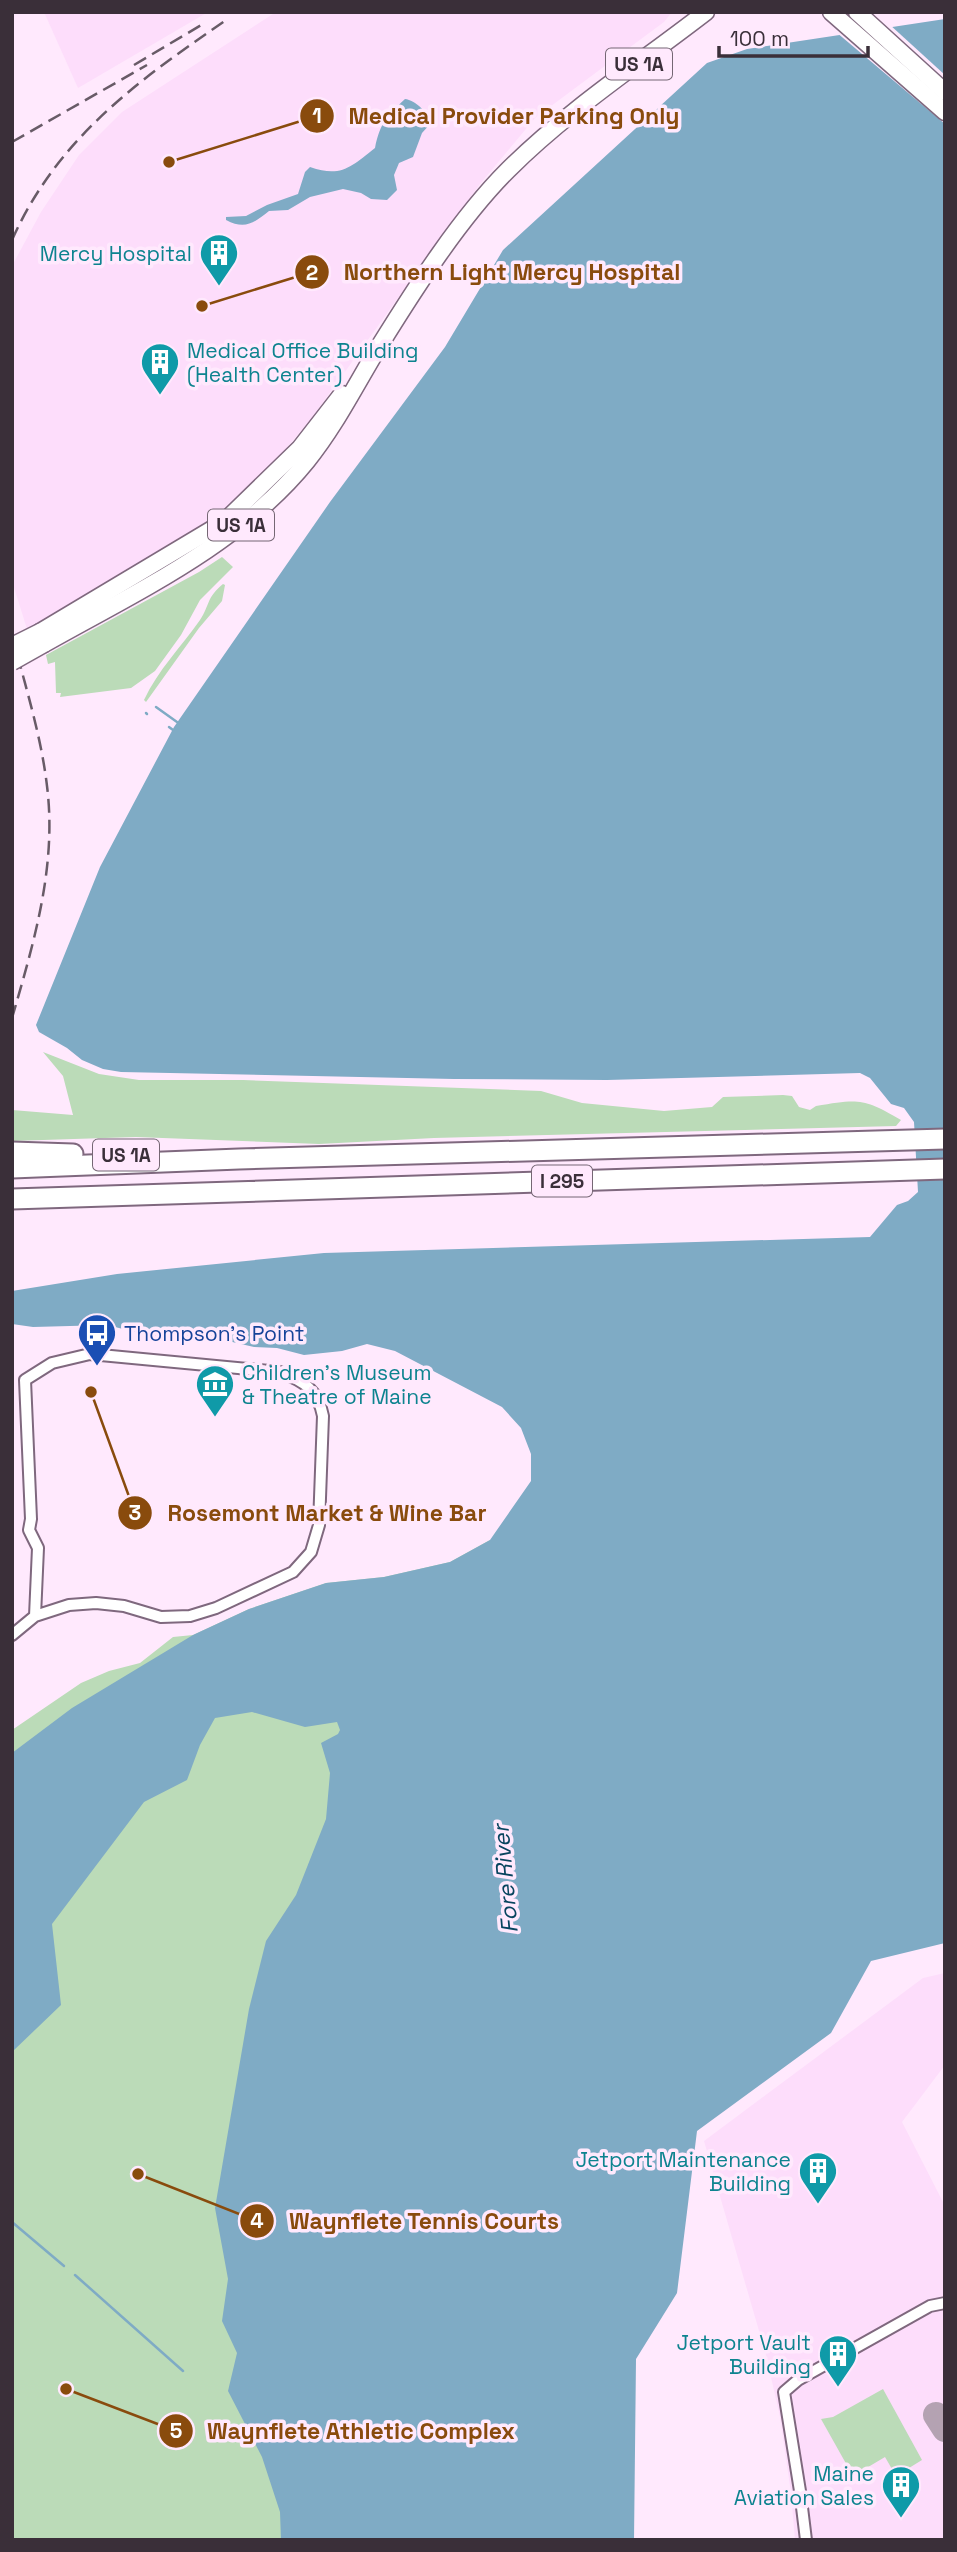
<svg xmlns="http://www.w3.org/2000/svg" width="957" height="2552" font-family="'Space Grotesk',sans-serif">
<rect width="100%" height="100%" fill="#ffe9fd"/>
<g fill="#fdddfb">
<path d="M44,12h164l-130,76z"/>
<path d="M276,12h396l-8,10 -27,20 -102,76 -55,66 -169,235 -39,46 -45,46 -129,79 -71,39 -15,-48v-315l29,-54 38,-57 43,-43z"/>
<path d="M945,1973v92l-43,57 43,84v334h-150l-4,-47 -11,-76 -14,-62 -62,-214 219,-163z"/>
</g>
<g fill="#bbdbb8">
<path d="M222,557l11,10 -33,33 -19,35 -26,36 -24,17 -71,9 1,-4h-5l-1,-31 -7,2 -2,-9 153,-83z"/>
<path d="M223,584l2,1 -3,16 -23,27 -53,74 -2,-2c14,-30 37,-53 56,-80 10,-15 6,-22 23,-36z"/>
<path d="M43,1052l56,22 40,6h104l298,11 41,12 82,8 48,-4 11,-10 60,-2 9,1 7,11 11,3 6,-4c43,-7 47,-8 85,14l-5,6 -462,12 -115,6 -183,-7 -124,4v-31l61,5 -10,-39z"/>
<path d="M490,1540l-124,1000h-354v-810l69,-47 28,-12 31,-8 33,-26 20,-2 56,-26 77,-26 58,-6 66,-15z"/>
<path d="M883,2389l39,71 -26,16 -11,-19 -32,19 -32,-57 12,-2z"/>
</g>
<g fill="#7fabc5">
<path d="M945,19v1924l-74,18 -40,72 -134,98 -20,162 -41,66 -2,181h-353l-1,-28 -18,-55 -34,-66 9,-38 -15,-32 6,-42 -13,-71 34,-199 17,-68 30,-46 30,-76 4,-46 -9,-30 17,-9 2,-4 -3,-8 -32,5 -53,-15 -37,6 -15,27 -13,35 -43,22 -92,122 9,81 -49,47v-299l60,-45 121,-73 56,-26 77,-26 58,-6 66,-15 40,-22 41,-59v-27l-10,-26 -19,-21 -107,-56 -28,-7 -25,7 -38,4 -27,-7 -23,-1 -26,-6 -20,1 -53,-5 -48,-12 -74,2 -21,-3v-33l105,-17 207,-21 546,-16 27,-32 11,-4 10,-9 -4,-70 -10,-14 -13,-4 -21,-26 -10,-5 -253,7 -153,-1 -333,-7 -18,-3 -21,-9 -15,-12 -28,-16 -3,-7 64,-158 74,-140 156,-225 115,-155 58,-97 204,-187 40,-14z"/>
<path d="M405,99c10,1 24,14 26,24l-9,10 -9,24 -14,6 -5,12 3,15 -10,10 -16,-1 -10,-6 -18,-4 -33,8 -22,13 -19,1c-15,12 -24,19 -43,9v-3l20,-1 21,-11 31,-11 7,-22 5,-5c31,11 41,0 65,-19 5,-25 12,-32 30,-49z"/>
</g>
<path fill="#ffe9fd" d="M889,24l56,51v49l-109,-92z"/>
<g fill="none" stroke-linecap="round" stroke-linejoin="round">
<g stroke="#7fabc5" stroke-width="2.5">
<path d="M156,707l21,15"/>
<path d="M146,713l1,1"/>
<path d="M169,727l4,3"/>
<path d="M12,2222l52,44"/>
<path d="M75,2275l108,96"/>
</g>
<path stroke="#b4a2b2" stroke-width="26" d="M936,2415l9,14"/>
<g stroke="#7f687e" stroke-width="14">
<g id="minor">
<path d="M12,1635l23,-19 34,-11 27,-2 28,3 37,11 29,-1 26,-8 77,-36 18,-20 8,-27 4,-109c-5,-26 -19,-35 -43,-44l-190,-18 -38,9 -27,17 6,139 -2,11 9,18 -3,68"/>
<path d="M806,2540l-6,-49 -16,-99 14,-12 132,-74 15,-3"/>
</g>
</g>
<g stroke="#7f687e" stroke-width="19">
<g id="primary">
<path d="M831,12l114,100"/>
<path d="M857,12l88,80"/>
<path d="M40,632l184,-110 76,-74 42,-54"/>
<path d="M44,644c92,-52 195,-99 263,-183 29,-36 49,-77 73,-116 36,-58 80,-127 128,-175 59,-59 132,-107 198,-158"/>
</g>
</g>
<g stroke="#7f687e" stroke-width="23">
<g id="motorway">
<path d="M12,1152l61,2"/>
<path d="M12,1168l227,-9 706,-20"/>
<path d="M12,1199l933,-30"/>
</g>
</g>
<use href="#minor" stroke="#fff" stroke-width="10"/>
<use href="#primary" stroke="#fff" stroke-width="16"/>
<use href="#motorway" stroke="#fff" stroke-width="19"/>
<g stroke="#685b67" stroke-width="2.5" stroke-dasharray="14 7" stroke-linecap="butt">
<path d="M134,65l69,-41"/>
<path d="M12,142l135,-77"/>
<path d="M12,240c46,-103 127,-160 217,-222"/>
<path d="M12,635c13,50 29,100 35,151 10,80 -13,156 -35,232"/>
</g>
<g stroke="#7f687e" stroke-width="19" stroke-linecap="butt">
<g id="primary-bridge">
<path d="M12,646l28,-14"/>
<path d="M12,662l32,-18"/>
</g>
</g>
<use href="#primary-bridge" stroke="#fff" stroke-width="16"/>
</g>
<defs>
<g id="building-pin" transform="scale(2.0125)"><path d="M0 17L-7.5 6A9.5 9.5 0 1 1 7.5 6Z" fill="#0f9aa8" stroke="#ffe9fd"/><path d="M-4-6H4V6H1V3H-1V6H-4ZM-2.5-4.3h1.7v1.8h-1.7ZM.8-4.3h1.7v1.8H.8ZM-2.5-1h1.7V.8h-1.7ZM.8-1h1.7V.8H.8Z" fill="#fff"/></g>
<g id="bus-pin" transform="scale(2.0125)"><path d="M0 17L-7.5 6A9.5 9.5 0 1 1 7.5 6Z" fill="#1a4fb4" stroke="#ffe9fd"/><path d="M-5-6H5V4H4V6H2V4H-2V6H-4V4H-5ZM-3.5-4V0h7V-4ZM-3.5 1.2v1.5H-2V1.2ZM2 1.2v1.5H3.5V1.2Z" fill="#fff"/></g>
<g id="museum-pin" transform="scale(2.0125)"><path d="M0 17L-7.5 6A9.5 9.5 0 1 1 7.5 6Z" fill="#0f9aa8" stroke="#ffe9fd"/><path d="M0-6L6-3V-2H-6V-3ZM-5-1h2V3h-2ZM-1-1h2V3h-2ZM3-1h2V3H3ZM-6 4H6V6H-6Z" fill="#fff"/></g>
</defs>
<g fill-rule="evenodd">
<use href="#building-pin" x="219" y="253"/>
<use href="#building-pin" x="160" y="362"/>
<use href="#bus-pin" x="97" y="1333"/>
<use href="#museum-pin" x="215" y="1384"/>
<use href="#building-pin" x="818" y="2171"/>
<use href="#building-pin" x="838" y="2354"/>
<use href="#building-pin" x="901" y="2485"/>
</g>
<g text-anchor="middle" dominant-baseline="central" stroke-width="7" stroke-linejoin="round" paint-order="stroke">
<g fill="#ffe9fd" stroke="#756774" stroke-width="2">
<rect x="606" y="48.5" width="66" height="31" rx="5"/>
<rect x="208" y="509.5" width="66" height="31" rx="5"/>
<rect x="93" y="1139.5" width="66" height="31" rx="5"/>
<rect x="532" y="1165.5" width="60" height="31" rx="5"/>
</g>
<g font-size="19" font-weight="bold" fill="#3a2f39">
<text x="639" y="64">US 1A</text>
<text x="241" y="525">US 1A</text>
<text x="126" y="1155">US 1A</text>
<text x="562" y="1181">I 295</text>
</g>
<g font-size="21" fill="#0d838f" stroke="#ffe9fd" text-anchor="end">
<text x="192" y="253">Mercy Hospital</text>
<text x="187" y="350" text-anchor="start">Medical Office Building<tspan x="187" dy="24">(Health Center)</tspan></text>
<text x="242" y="1372" text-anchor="start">Children's Museum<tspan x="242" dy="24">&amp; Theatre of Maine</tspan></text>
<text x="791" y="2159">Jetport Maintenance<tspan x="791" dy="24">Building</tspan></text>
<text x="811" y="2342">Jetport Vault<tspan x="811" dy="24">Building</tspan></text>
<text x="874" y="2473">Maine<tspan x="874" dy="24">Aviation Sales</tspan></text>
</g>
<g font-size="21" fill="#164399" stroke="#ffe9fd" text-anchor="start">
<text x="124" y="1333">Thompson's Point</text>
</g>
<g font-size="23" font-style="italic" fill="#08445f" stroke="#ffe9fd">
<text transform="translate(505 1879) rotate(-95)">Fore River</text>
</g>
</g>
<path fill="none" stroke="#894b0d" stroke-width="2.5" d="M169 162L317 116M202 306L312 272M91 1392L135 1513M138 2174L257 2221M66 2389L176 2431"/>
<g fill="#894b0d" stroke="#ffe9fd" stroke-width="2.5">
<circle cx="169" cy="162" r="7"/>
<circle cx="202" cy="306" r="7"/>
<circle cx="91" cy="1392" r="7"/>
<circle cx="138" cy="2174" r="7"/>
<circle cx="66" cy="2389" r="7"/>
<circle cx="317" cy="116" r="18"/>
<circle cx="312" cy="272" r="18"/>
<circle cx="135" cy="1513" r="18"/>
<circle cx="257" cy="2221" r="18"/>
<circle cx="176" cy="2431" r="18"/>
</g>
<g font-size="21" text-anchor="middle" font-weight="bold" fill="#fff">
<text x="317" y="123">1</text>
<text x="312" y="280">2</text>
<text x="135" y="1520">3</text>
<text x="257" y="2228">4</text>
<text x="176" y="2438">5</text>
</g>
<g font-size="23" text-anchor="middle" font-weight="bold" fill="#894b0d" stroke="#ffe9fd" stroke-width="7" stroke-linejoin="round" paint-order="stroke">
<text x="514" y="124">Medical Provider Parking Only</text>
<text x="512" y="280">Northern Light Mercy Hospital</text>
<text x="327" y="1521">Rosemont Market &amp; Wine Bar</text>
<text x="424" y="2229">Waynflete Tennis Courts</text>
<text x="361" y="2439">Waynflete Athletic Complex</text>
</g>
<rect width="957" height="2552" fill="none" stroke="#3a2f39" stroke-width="28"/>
<path d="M719 46v10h149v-10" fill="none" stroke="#3a2f39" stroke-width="3.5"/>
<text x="730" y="46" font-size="21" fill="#3a2f39" stroke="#ffe9fd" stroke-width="5" paint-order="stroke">100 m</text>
</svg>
